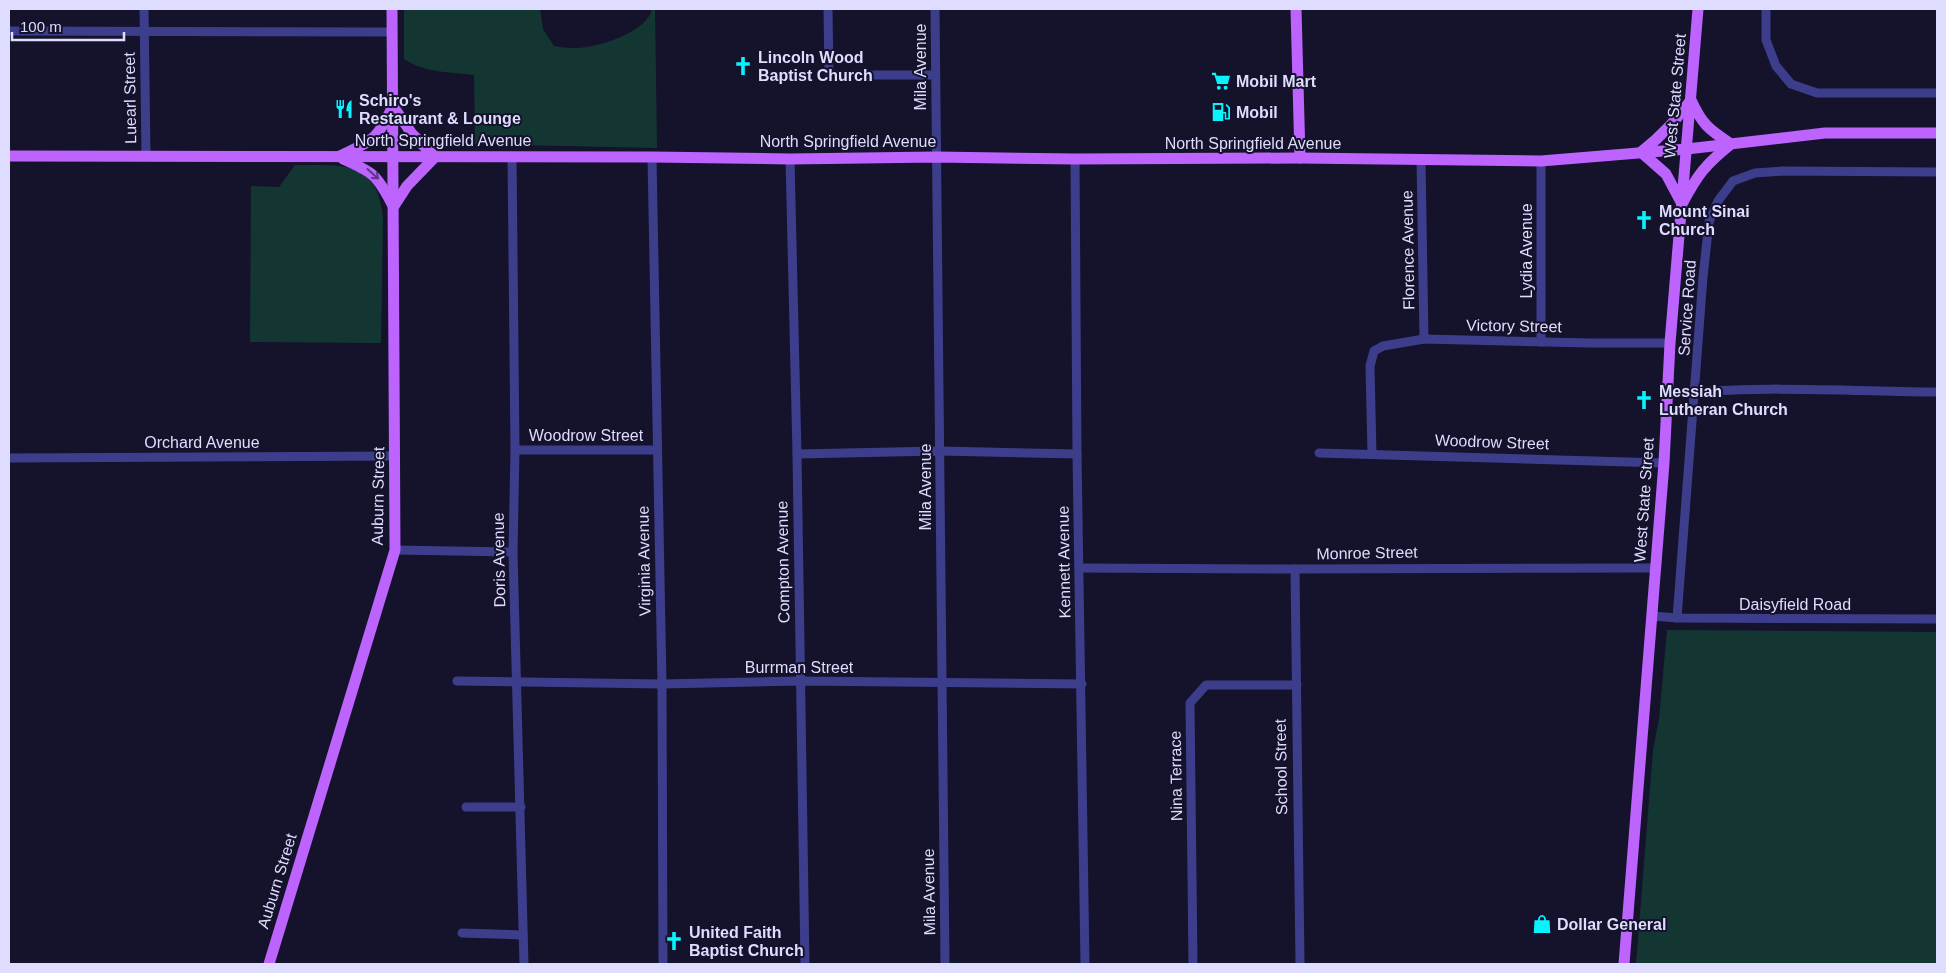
<svg xmlns="http://www.w3.org/2000/svg" width="1946" height="973" font-family="Arial,sans-serif">
<rect width="100%" height="100%" fill="#15122c"/>
<g fill="#143633">
<path d="M404,9h136l3,20 11,17c6,1 13,2 20,2 21,1 74,-16 78,-39h3l2,139 -182,-4 -1,-69c-24,-3 -49,-2 -70,-16z"/>
<path d="M295,165c47,1 83,-7 88,54l-2,124 -131,-1 1,-156 28,1z"/>
<path d="M1667,630l270,2v332h-301l17,-214 6,-31z"/>
</g>
<g fill="none" stroke-linecap="round" stroke-linejoin="round">
<g stroke="#3d3e8b" stroke-width="9">
<path d="M144,9l2,147"/>
<path d="M828,9l1,66h106"/>
<path d="M935,9l10,955"/>
<path d="M1766,9v31l10,26 15,18 26,9h120"/>
<path d="M9,31l383,1"/>
<path d="M512,156l3,294 -2,102 11,412"/>
<path d="M652,157l10,527 1,280"/>
<path d="M790,159l7,295 8,510"/>
<path d="M1075,159l2,295 8,510"/>
<path d="M1421,159l3,180"/>
<path d="M1541,342v-181"/>
<path d="M1668,394c89,-9 180,-3 269,-2"/>
<path d="M515,450h142"/>
<path d="M1319,453l345,10"/>
<path d="M797,454l143,-3 137,3"/>
<path d="M1372,454l-2,-88 4,-15 9,-5 41,-7 166,4h80"/>
<path d="M9,458l386,-2"/>
<path d="M395,550l118,2"/>
<path d="M1079,568l216,1 361,-1"/>
<path d="M1295,569l5,395"/>
<path d="M1652,616l25,2 260,1"/>
<path d="M1677,618l26,-341 6,-55 9,-21 15,-20 22,-8 27,-2 155,1"/>
<path d="M457,681l205,3 138,-3 282,3"/>
<path d="M466,807h55"/>
<path d="M462,933l61,2"/>
<path d="M1193,964l-3,-261 16,-18h91"/>
</g>
<g stroke="#bd64ff" stroke-width="11">
<path d="M1296,9l4,149"/>
<path d="M1691,100c11,24 17,29 40,44 -26,21 -33,30 -49,60l-16,-30 -25,-22c21,-16 34,-31 50,-52z"/>
<path d="M393,106l19,28 23,23 -28,29 -13,20"/>
<path d="M9,156l643,1 138,2 146,-2 139,2 225,-1 241,3 146,-12 138,-16h112"/>
<path d="M340,156c30,-15 36,-14 51,-46"/>
<path d="M343,159c30,13 34,16 49,45"/>
<path d="M269,964l126,-414 -3,-541"/>
<path d="M1624,964l40,-501 6,-120 28,-334"/>
</g>
</g>
<defs><path id="oneway-shaft" d="M-6 0H5M1.5-3L5.5 0L1.5 3" fill="none" stroke-width="1.6" stroke-linecap="round" stroke-linejoin="round" transform="scale(1.25)"/></defs>
<use stroke="#61378b" href="#oneway-shaft" transform="translate(373 174) rotate(42)"/>
<defs>
<g id="church-bare" transform="scale(1.5)"><path d="M-1.2-6h2.4v3.5h3.3v2.4h-3.3V6h-2.4V-.1h-3.3v-2.4h3.3Z" fill="#09f3ff" stroke="#15122c" stroke-width="2.5" paint-order="stroke"/></g>
<g id="supermarket-bare" transform="scale(1.5)"><path d="M-6-5.5h2.5l.6 2H6L4.5 2H-2.5L-4.4-4H-6ZM-1.5 3.2a1.3 1.3 0 1 0 .1 0ZM3 3.2a1.3 1.3 0 1 0 .1 0Z" fill="#09f3ff" stroke="#15122c" stroke-width="2.5" paint-order="stroke"/></g>
<g id="restaurant-bare" transform="scale(1.5)"><path d="M-5-6h1v4h1v-4h1v4h1v-4h1v5L-1.5 .5V6h-2V.5L-5-1ZM5-6V6H3V1.5H1.5Q1.5-4 5-6Z" fill="#09f3ff" stroke="#15122c" stroke-width="2.5" paint-order="stroke"/></g>
<g id="fuel-bare" transform="scale(1.5)"><path d="M-5.5-6h7V0h2V4h1.3V-2.5L3-4.5l.8-.8L6-3V5H2.5V1h-1V6h-7ZM-4.2-4.7v3.2H.2V-4.7Z" fill="#09f3ff" stroke="#15122c" stroke-width="2.5" paint-order="stroke"/></g>
<g id="shop-bare" transform="scale(1.5)"><path d="M-5-2.5h2.3a2.7 3.5 0 0 1 5.4 0H5L5.5 6h-11ZM-1.5-2.5h3a1.5 2.3 0 0 0-3 0Z" fill="#09f3ff" stroke="#15122c" stroke-width="2.5" paint-order="stroke"/></g>
</defs>
<g fill-rule="evenodd">
<use href="#church-bare" x="743" y="66"/>
<use href="#supermarket-bare" x="1221" y="81"/>
<use href="#restaurant-bare" x="344" y="109"/>
<use href="#fuel-bare" x="1221" y="112"/>
<use href="#church-bare" x="1644" y="220"/>
<use href="#church-bare" x="1644" y="400"/>
<use href="#shop-bare" x="1542" y="924"/>
<use href="#church-bare" x="674" y="941"/>
</g>
<g text-anchor="middle" dominant-baseline="central" stroke-width="4" stroke-linejoin="round" paint-order="stroke">
<g font-size="16" font-weight="bold" fill="#dfddff" stroke="#15122c" text-anchor="start">
<text x="758" y="57">Lincoln Wood<tspan x="758" dy="18">Baptist Church</tspan></text>
<text x="1236" y="81">Mobil Mart</text>
<text x="359" y="100">Schiro's<tspan x="359" dy="18">Restaurant &amp; Lounge</tspan></text>
<text x="1236" y="112">Mobil</text>
<text x="1659" y="211">Mount Sinai<tspan x="1659" dy="18">Church</tspan></text>
<text x="1659" y="391">Messiah<tspan x="1659" dy="18">Lutheran Church</tspan></text>
<text x="1557" y="924">Dollar General</text>
<text x="689" y="932">United Faith<tspan x="689" dy="18">Baptist Church</tspan></text>
</g>
<g font-size="16" fill="#dfddff" stroke="#15122c">
<text transform="translate(920 67) rotate(-90)">Mila Avenue</text>
<text transform="translate(1675 96) rotate(-85)">West State Street</text>
<text transform="translate(130 98) rotate(-91)">Luearl Street</text>
<text x="443" y="140">North Springfield Avenue</text>
<text x="848" y="141">North Springfield Avenue</text>
<text x="1253" y="143">North Springfield Avenue</text>
<text transform="translate(1408 250) rotate(-91)">Florence Avenue</text>
<text transform="translate(1526 251) rotate(-90)">Lydia Avenue</text>
<text transform="translate(1687 308) rotate(-86)">Service Road</text>
<text transform="translate(1514 326) rotate(1)">Victory Street</text>
<text x="586" y="435">Woodrow Street</text>
<text x="202" y="442">Orchard Avenue</text>
<text transform="translate(1492 442) rotate(2)">Woodrow Street</text>
<text transform="translate(925 487) rotate(-90)">Mila Avenue</text>
<text transform="translate(378 496) rotate(-89)">Auburn Street</text>
<text transform="translate(1644 500) rotate(-86)">West State Street</text>
<text transform="translate(1367 553) rotate(-1)">Monroe Street</text>
<text transform="translate(499 560) rotate(-91)">Doris Avenue</text>
<text transform="translate(644 561) rotate(-91)">Virginia Avenue</text>
<text transform="translate(783 562) rotate(-91)">Compton Avenue</text>
<text transform="translate(1064 562) rotate(-91)">Kennett Avenue</text>
<text x="1795" y="604">Daisyfield Road</text>
<text x="799" y="667">Burrman Street</text>
<text transform="translate(1281 767) rotate(-91)">School Street</text>
<text transform="translate(1176 776) rotate(-91)">Nina Terrace</text>
<text transform="translate(277 881) rotate(-73)">Auburn Street</text>
<text transform="translate(929 892) rotate(-91)">Mila Avenue</text>
</g>
</g>
<rect width="1946" height="973" fill="none" stroke="#dfddff" stroke-width="20"/>
<path d="M12 32v8h112v-8" fill="none" stroke="#dfddff" stroke-width="2.5"/>
<text x="20" y="32" font-size="15" fill="#dfddff" stroke="#15122c" stroke-width="4" paint-order="stroke">100 m</text>
</svg>
